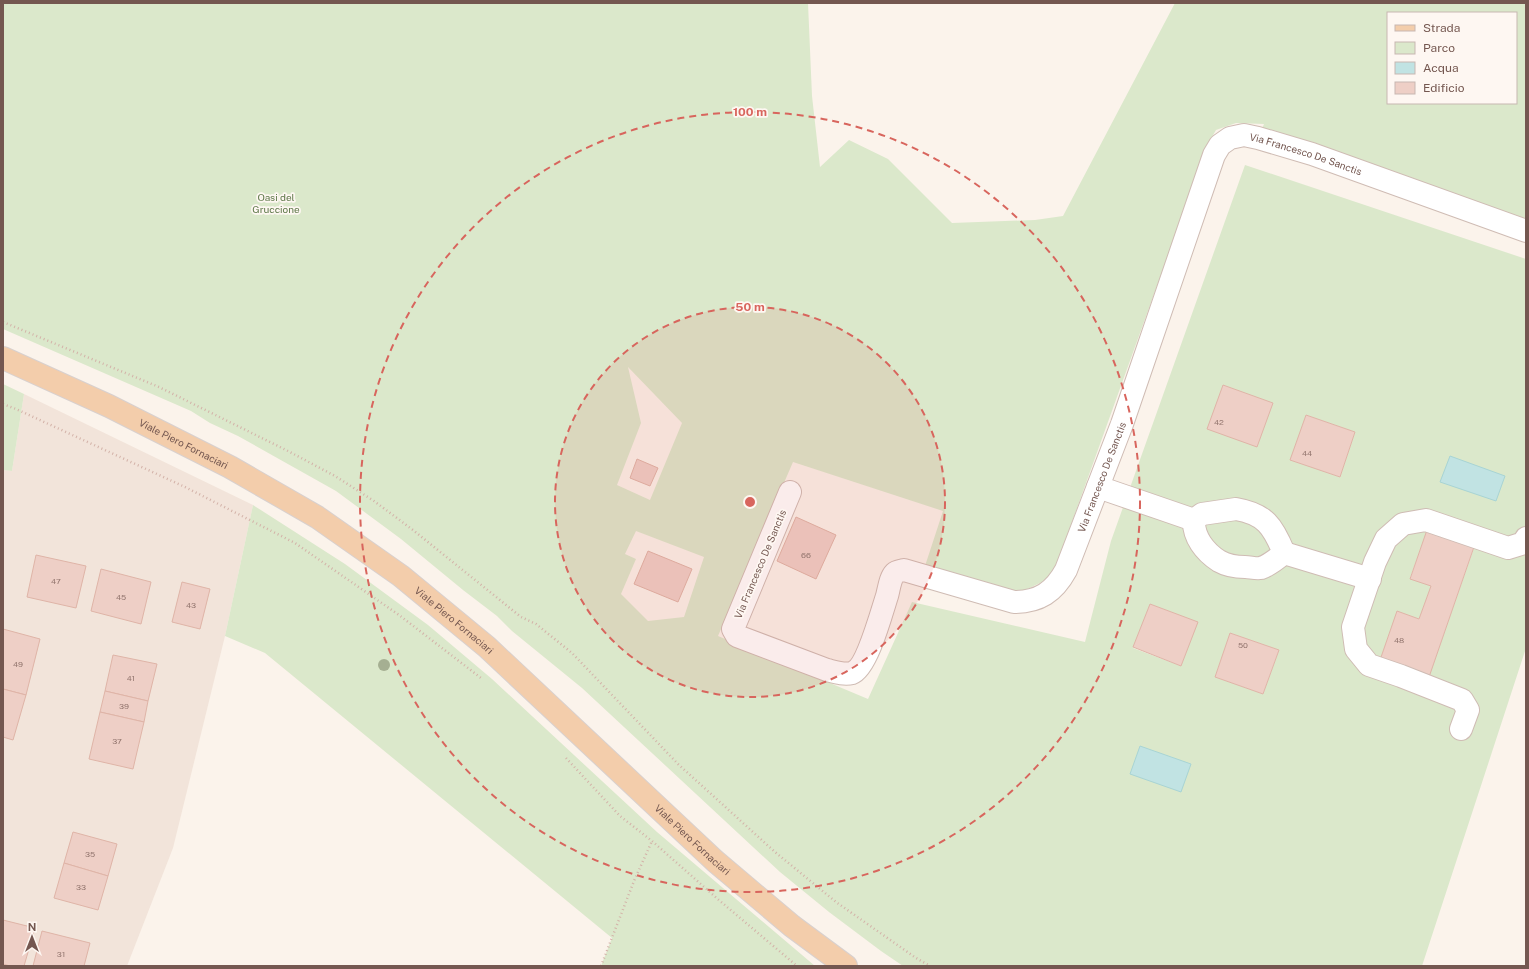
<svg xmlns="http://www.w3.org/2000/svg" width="1529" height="969" font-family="'Public Sans',sans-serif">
<rect width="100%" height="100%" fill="#fbf3eb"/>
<path fill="#f2e4da" d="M24,394l229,111 -28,131 -52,212 -46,118h-124v-496l9,1z"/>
<g fill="#dbe8cb" fill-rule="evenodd">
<path d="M3,3h805l4,93 8,71 29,-27 39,19 64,64 83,-3 28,-4 112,-213h351v236l-268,-101 6,-14 -28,-1 -20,7 -8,14 -154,428 -12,10 -21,10 -96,-26 18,-55 -150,-49 -75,174 150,63 44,-97 173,40 26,-101 134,-376 281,94v389l-104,318h-519l-22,-15 -52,-39 -49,-40 -198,-184 -70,-57 -15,-15 -34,-26 -62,-51 -65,-48 -98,-55 -28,-13 -19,-12 -188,-82zM1388,13h128v90h-128zM628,367l54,56 -32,77 -33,-15 24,-62zM1306,415l49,17 -15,45 -49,-17zM1428,528l47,17 -47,134 -49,-16 18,-51 22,7 12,-33 -21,-8zM636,531l68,26 -20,60 -36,4 -27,-27 15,-35 -11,-5zM1150,604l47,18 -16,44 -48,-18zM1230,633l49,17 -16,44 -48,-17z"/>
<path d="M3,384l21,10 -12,77 -9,-1z"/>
<path d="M253,505l92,59 83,61 64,54 165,153 158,134h-214l11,-28 -347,-285 -40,-17z"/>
</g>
<g fill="#c1e3e3" stroke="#a8d4d4">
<path d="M1450,456l55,20 -9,25 -56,-19z"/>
<path d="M1140,746l51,18 -10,28 -51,-18z"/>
</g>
<g fill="#eecfc6" stroke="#dfb4a7">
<path d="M1223,385l50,18 -16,44 -50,-18z"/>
<path d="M1306,415l49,17 -15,45 -50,-17z"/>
<path d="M637,459l21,9 -8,18 -20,-8z"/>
<path d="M796,517l40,18 -20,44 -39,-18z"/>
<path d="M1428,527l47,17 -47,136 -49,-17 18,-52 22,8 12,-33 -21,-7z"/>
<path d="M648,551l44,18 -14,33 -44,-18z"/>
<path d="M36,555l50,11 -10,42 -49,-11z"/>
<path d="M101,569l50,13 -10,42 -50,-13z"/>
<path d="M182,582l28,7 -10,40 -28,-7z"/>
<path d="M1150,604l48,18 -17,44 -48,-19z"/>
<path d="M3,629l37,10 -14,56 -23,-6z"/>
<path d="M1230,633l49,17 -16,44 -48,-17z"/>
<path d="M113,655l44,9 -9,37 -43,-10z"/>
<path d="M3,689l23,6 -13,45 -10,-3z"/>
<path d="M105,691l43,10 -4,21 -44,-10z"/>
<path d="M100,712l44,10 -11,47 -44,-10z"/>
<path d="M73,832l44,12 -9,32 -44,-13z"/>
<path d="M64,863l44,13 -10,34 -44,-12z"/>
<path d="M3,920l32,8 -11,38h-14l-7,-2z"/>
<path d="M42,931l48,12 -6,23h-51z"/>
</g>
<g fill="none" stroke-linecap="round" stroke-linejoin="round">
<g stroke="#cfbcb4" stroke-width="24">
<g id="minor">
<path d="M1098,487l96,33"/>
<path id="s1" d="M790,492l-57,137 4,7 90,34c8,2 17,5 25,3 15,-5 30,-62 35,-77 2,-7 3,-18 8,-23 2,-2 6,-2 9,-3l110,32c25,0 40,-10 52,-32l56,-146 92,-269 6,-10 10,-7 14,-3 14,3 54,16 214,77"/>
<path d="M1236,509c29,5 37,17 48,44 -7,6 -14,12 -23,15 -5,1 -11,-1 -16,-1 -8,0 -19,-2 -26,-6 -14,-9 -26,-24 -25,-41l8,-6z"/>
<path d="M1284,553l86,26"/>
<path d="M1461,729l7,-19 -6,-10 -61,-24 -32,-11 -13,-16 -3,-22 22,-65 11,-23 17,-15 23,-4 82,28 16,-5 2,-5"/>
</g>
</g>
<g stroke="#d8d0ce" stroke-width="24">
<g id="major">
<path id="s2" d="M3,358l106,48 121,61 87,50 84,59 86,71 228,214 77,65 54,40"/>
</g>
</g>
<g stroke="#d3b2a8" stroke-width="2.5" stroke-dasharray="1 3" stroke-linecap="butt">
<path d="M3,322l156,65 129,64 47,25 39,25 39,29 108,87 15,7 36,29 106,111 97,88 61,50 80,56 14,8"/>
<path d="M3,404l13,5 169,78 110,56 104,72 82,63"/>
<path d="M566,758l54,58 32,25 68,60 77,65"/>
<path d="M601,966l33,-85 18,-40"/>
</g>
<use href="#minor" stroke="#fff" stroke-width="22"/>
<use href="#major" stroke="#f3cdab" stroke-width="22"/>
</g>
<circle fill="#a5af92" cx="384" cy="665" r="6"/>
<circle cx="750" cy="502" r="195" fill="#d8655d" fill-opacity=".12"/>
<g fill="none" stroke="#d8655d" stroke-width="2" stroke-dasharray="7 5">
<circle cx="750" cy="502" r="195"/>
<circle cx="750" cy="502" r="390"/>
</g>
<g text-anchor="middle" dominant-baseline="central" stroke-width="3.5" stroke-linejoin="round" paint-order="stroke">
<g font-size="8" fill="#92756e">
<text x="1219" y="422">42</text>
<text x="1307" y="453">44</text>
<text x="806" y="555">66</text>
<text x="56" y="581">47</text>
<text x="121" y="597">45</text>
<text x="191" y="605">43</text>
<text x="1399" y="640">48</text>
<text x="1243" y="645">50</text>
<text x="18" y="664">49</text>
<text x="131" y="678">41</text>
<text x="124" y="706">39</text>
<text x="117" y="741">37</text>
<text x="90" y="854">35</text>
<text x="81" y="887">33</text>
<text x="61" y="954">31</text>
</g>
<g font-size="10" fill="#745750" stroke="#fef7f2">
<text stroke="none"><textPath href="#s1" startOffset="1121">Via Francesco De Sanctis</textPath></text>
<text stroke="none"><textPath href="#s2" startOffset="200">Viale Piero Fornaciari</textPath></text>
<text stroke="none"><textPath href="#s1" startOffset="677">Via Francesco De Sanctis</textPath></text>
<text transform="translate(760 564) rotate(-67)">Via Francesco De Sanctis</text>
<text stroke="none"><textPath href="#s2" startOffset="524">Viale Piero Fornaciari</textPath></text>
<text stroke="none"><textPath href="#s2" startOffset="848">Viale Piero Fornaciari</textPath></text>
</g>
<g font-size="10" fill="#5e7849" stroke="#fef7f2">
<text x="276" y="197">Oasi del<tspan x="276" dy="12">Gruccione</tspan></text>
</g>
</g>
<circle cx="750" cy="502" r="6" fill="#d8655d" stroke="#fef7f2" stroke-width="2"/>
<g font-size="12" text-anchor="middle" font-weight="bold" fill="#d8655d" stroke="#fef7f2" stroke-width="3.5" stroke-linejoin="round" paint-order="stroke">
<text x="750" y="116">100 m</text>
<text x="750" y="311">50 m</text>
</g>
<rect width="1529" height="969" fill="none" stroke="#745750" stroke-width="8"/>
<rect x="1387" y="12" width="130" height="92" fill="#fef7f2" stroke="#c7b7b1"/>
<rect x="1395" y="25" width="20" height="6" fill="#f3cdab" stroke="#c7b7b1"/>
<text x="1423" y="32" font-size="12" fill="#745750">Strada</text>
<rect x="1395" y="42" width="20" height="12" fill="#dbe8cb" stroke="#c7b7b1"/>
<text x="1423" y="52" font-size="12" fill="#745750">Parco</text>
<rect x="1395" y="62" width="20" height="12" fill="#c1e3e3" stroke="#c7b7b1"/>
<text x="1423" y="72" font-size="12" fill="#745750">Acqua</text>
<rect x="1395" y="82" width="20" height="12" fill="#eecfc6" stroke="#c7b7b1"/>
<text x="1423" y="92" font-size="12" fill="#745750">Edificio</text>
<g transform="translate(32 937)" stroke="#fef7f2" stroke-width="3" paint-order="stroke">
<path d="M0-3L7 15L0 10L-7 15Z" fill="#745750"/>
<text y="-6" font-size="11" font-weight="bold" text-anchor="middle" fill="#745750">N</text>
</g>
</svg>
